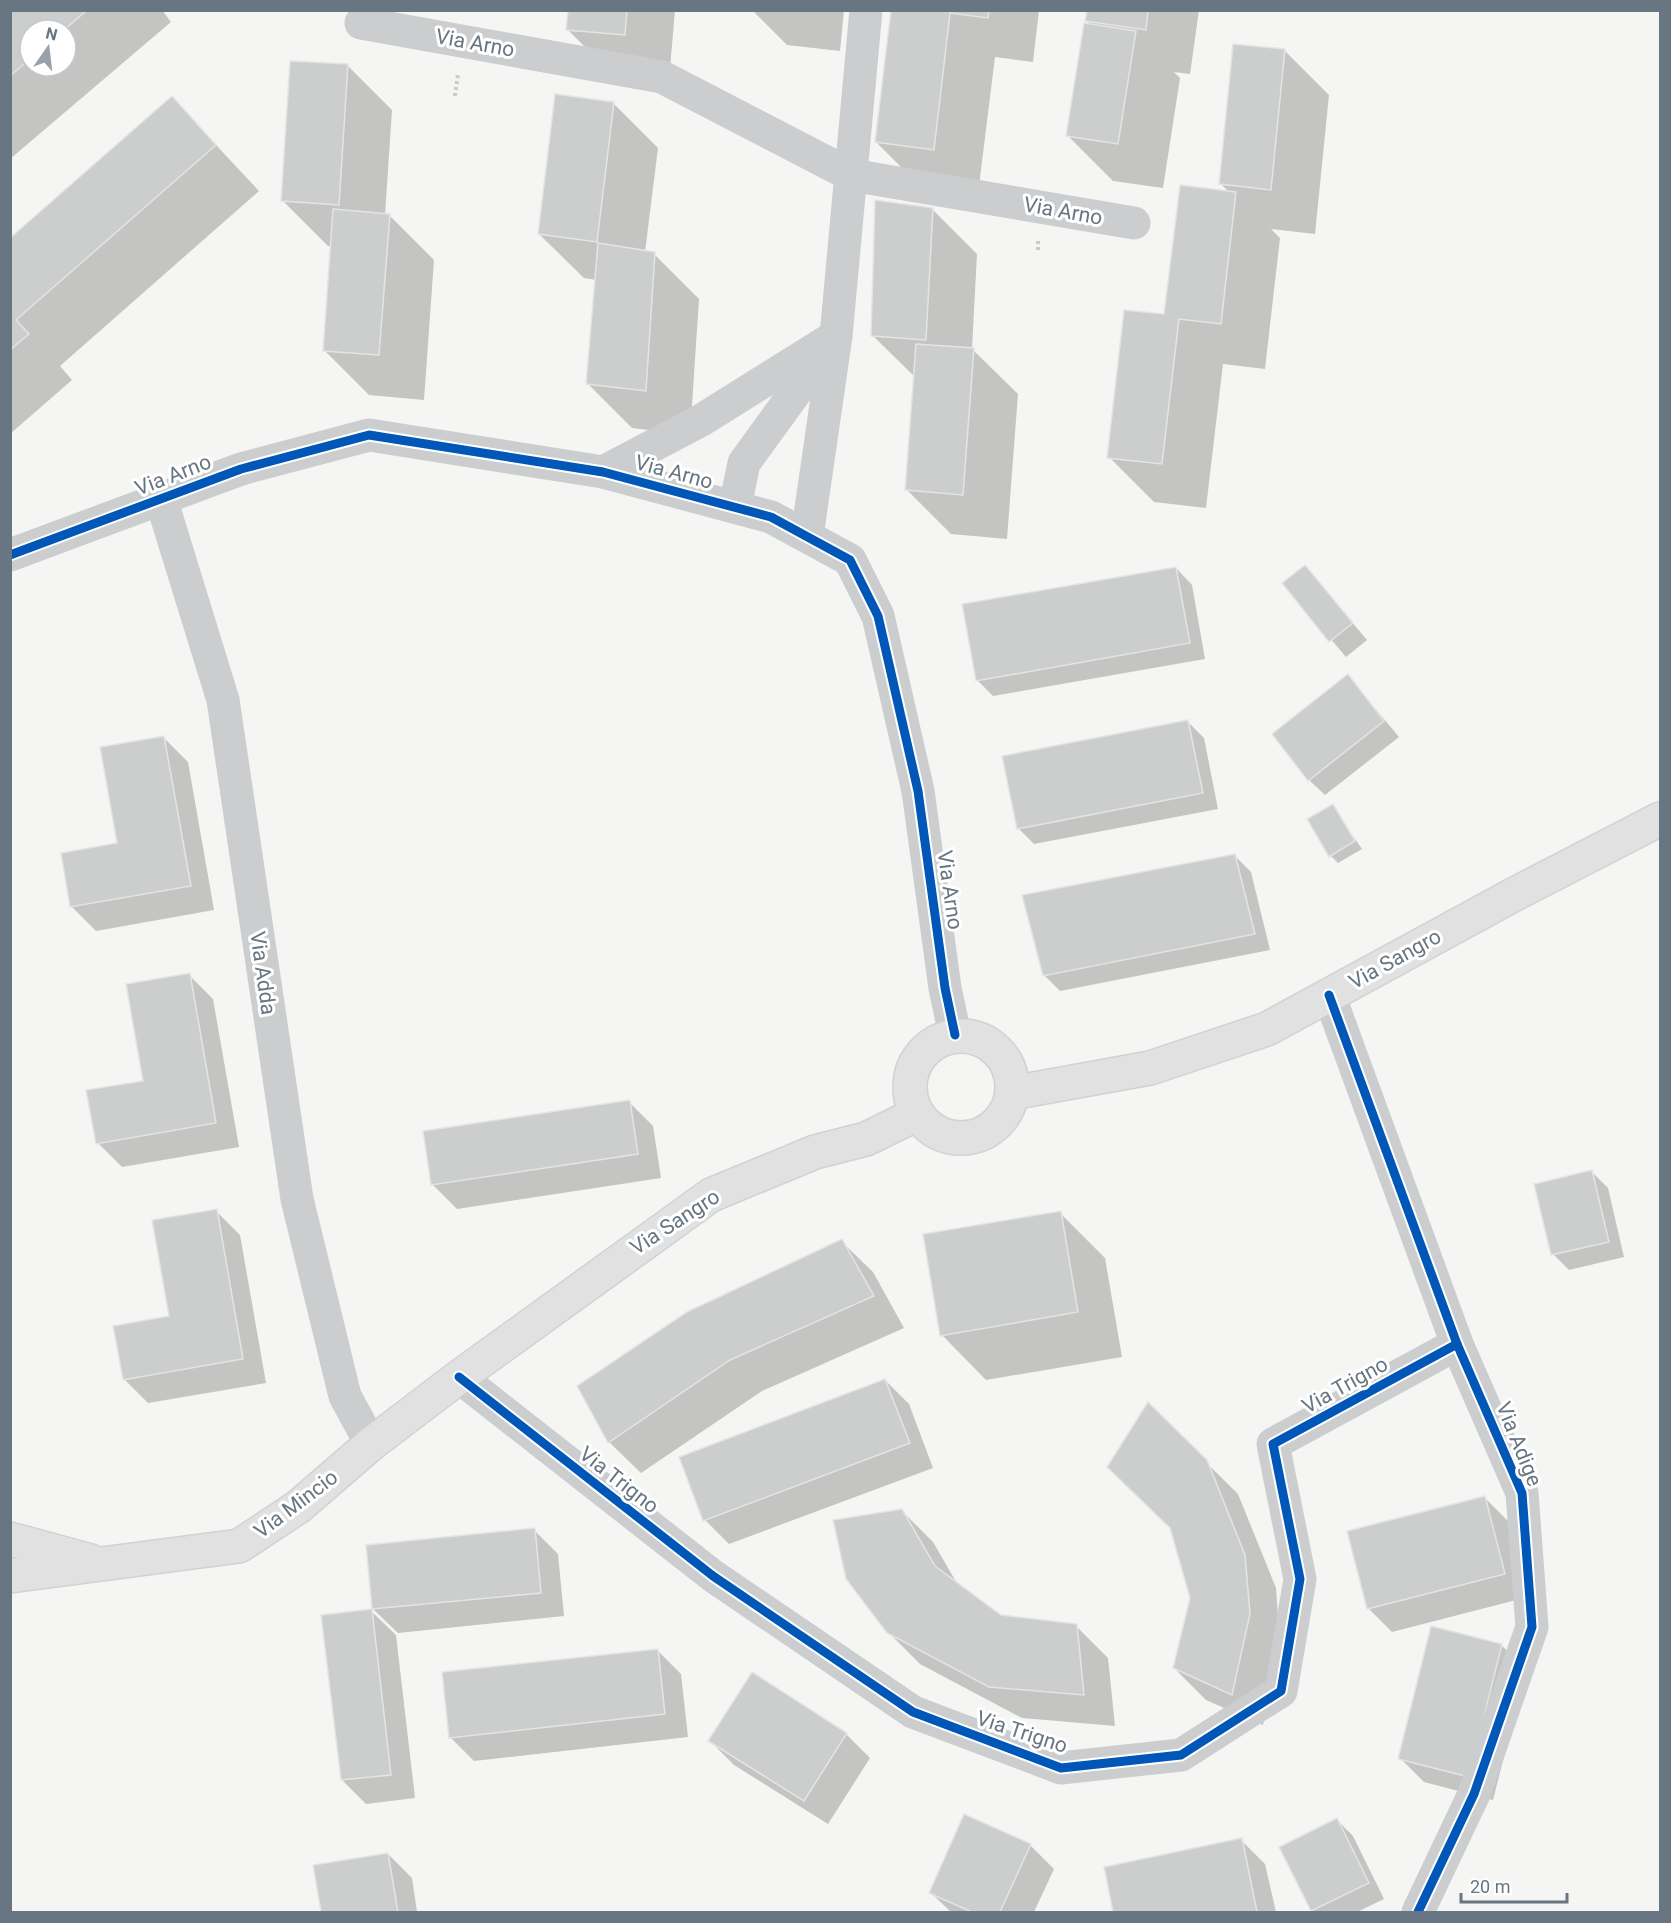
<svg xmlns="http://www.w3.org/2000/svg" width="1671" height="1923" font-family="Roboto,sans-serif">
<rect width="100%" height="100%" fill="#f5f5f4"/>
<g fill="#0003" fill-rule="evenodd">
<path d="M10,10h152l9,12 -161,137zM30,30h36v36h-36z"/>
<path d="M569,10h106l-6,70 -56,-5 -45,-45z"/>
<path d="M752,10h92l-4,41 -53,-6z"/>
<path d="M937,10h102l-6,52 -38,-5 -17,137 -57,-7 -45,-45z"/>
<path d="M1088,10h111l-9,64 -16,-2 6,6 -17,110 -50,-7 -45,-45 24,-110 -5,-5z"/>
<path d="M1284,50l45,45 -14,139 -44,-5 9,9 -15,131 -42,-5 -17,144 -52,-6 -45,-45 57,-141 64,-123 -9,-9z"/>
<path d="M347,65l45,45 -7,105h4l45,45 -10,140 -55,-5 -45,-45 8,-104h-4l-45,-45z"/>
<path d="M172,98l87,93 -199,175 12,14 -62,54v-194z"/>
<path d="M613,103l45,45 -13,104 9,2 45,45 -9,136 -58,-7 -45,-45 9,-103 -12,-2 -45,-44z"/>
<path d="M932,209l45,45 -5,95 46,45 -11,145 -56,-5 -45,-45 9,-112 -43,-42z"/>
<path d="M1305,567l62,73 -21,17 -62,-73z"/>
<path d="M1176,568l16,17 13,74 -212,37 -16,-16z"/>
<path d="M1348,676l51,61 -74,58 -16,-15z"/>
<path d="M1188,722l16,16 14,71 -184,35 -16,-16z"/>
<path d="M164,738l24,24 26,148 -118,21 -24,-24 47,-63z"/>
<path d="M1332,806l30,43 -24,14 -7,-7z"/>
<path d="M1235,856l16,16 19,78 -210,41 -16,-16z"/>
<path d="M189,975l24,24 26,148 -117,20 -24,-24 46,-61z"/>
<path d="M629,1102l24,24 8,52 -204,31 -24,-24 -8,-53z"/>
<path d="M1592,1172l16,16 16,69 -55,13 -16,-16z"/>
<path d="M216,1211l24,24 26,148 -118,20 -24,-24 47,-62z"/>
<path d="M1060,1213l45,45 17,99 -136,23 -44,-45z"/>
<path d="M841,1241l32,31 31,56 -142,63 -121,82 -32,-31z"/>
<path d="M885,1380l24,24 24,64 -204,76 -24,-24z"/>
<path d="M1148,1405l90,89 38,94 4,58 -17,79 -57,-25 -32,-32 18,-70z"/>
<path d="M1485,1498l24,24 19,75 -136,35 -24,-24z"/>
<path d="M901,1510l32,32 25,43 43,32 75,9 32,32 7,68 -93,-8 -102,-54 -32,-32z"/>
<path d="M534,1530l24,24 6,62 -166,17 -25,-24z"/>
<path d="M371,1611l25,24 19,163 -49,6 -24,-24z"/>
<path d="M1501,1645l25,24 -33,131 -69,-18 -24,-24z"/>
<path d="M657,1650l24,24 7,63 -214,24 -24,-24z"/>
<path d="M846,1734l24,24 -42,66 -94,-59 -24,-24z"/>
<path d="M1337,1820l16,16 31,63 -27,13h-43l-33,-65z"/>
<path d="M1241,1840l24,24 11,48h-161l-9,-43z"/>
<path d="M1030,1845l24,24 -20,43h-83l-20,-19z"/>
<path d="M388,1854l24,24 5,34h-95l-7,-46z"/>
</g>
<g fill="#cccece" stroke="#e4e4e4" stroke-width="1.5">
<path d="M10,10h77l-23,20h-34v29l-20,17z"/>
<path d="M568,10h59l-2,25 -59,-5z"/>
<path d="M891,10h98l-1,8 -38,-5 -16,137 -59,-8z"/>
<path d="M1087,10h61l-2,20 -61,-9z"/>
<path d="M1084,23l52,8 -18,113 -52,-8z"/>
<path d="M1233,44l52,5 -14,141 -52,-6z"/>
<path d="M290,61l58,3 -9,141 -58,-4z"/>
<path d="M555,94l59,8 -17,140 -59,-8z"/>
<path d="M172,96l44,49 -200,175 13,14 -19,16v-112z"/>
<path d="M1180,185l56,7 -15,132 -42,-5 -17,145 -55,-6 17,-148 40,4z"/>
<path d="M875,200l58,8 -7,132 -55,-4z"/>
<path d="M333,209l57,5 -11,141 -56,-4z"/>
<path d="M598,243l57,9 -9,139 -60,-7z"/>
<path d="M916,344l58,4 -11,147 -58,-5z"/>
<path d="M1305,565l48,58 -24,19 -47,-59z"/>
<path d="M1176,567l14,76 -214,38 -14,-77z"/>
<path d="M1348,674l36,47 -76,60 -36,-47z"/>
<path d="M1188,720l15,73 -186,36 -15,-73z"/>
<path d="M164,736l27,150 -121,21 -9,-54 56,-10 -17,-96z"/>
<path d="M1333,804l22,37 -26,16 -22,-38z"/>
<path d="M1235,854l20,80 -212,42 -21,-81z"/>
<path d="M190,973l26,150 -120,21 -10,-54 57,-9 -17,-97z"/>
<path d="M630,1100l8,54 -207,31 -8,-54z"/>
<path d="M1592,1170l17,72 -58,13 -17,-71z"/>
<path d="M217,1209l26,150 -120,21 -10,-54 56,-10 -17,-96z"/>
<path d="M1061,1211l17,101 -138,24 -17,-102z"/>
<path d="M842,1239l32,57 -144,64 -122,83 -31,-57 110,-74z"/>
<path d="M885,1379l25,64 -207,78 -24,-64z"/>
<path d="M1148,1402l59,58 38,95 5,59 -18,81 -59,-27 17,-70 -20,-70 -63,-61z"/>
<path d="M1485,1496l20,78 -138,35 -20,-78z"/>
<path d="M902,1509l33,57 66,49 76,9 7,71 -95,-8 -102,-54 -41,-54 -13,-59z"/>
<path d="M535,1528l6,65 -169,16 -6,-64z"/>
<path d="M372,1609l19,166 -50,5 -20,-165z"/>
<path d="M1431,1626l71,18 -33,133 -71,-18z"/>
<path d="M658,1649l7,65 -216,24 -7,-66z"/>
<path d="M752,1672l95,61 -43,68 -96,-60z"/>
<path d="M964,1814l67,30 -31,68h-28l-43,-19z"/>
<path d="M1337,1818l32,65 -58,28 -32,-64z"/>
<path d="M1242,1838l15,74h-144l-9,-45z"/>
<path d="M388,1853l10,59h-77l-8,-47z"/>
</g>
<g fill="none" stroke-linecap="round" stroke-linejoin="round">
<g stroke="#d1d2d2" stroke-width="36">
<g id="secondary">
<circle cx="961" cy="1087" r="51"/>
<path d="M1012,1093l138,-25 117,-39 246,-134 147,-76"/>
<path d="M10,1539l81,22"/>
<path d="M10,1576l229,-30 59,-39 73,-63 88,-67 252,-182 104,-43 51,-13 51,-25"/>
</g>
</g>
<g stroke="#cacaca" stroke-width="4" stroke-dasharray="3 3" stroke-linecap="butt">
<path d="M455,96l3,-22"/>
<path d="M1038,250v-9"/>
</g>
<g stroke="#cbcdce" stroke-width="33">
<path d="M361,23l301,54 189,98 283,48"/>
<path d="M603,472l97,-51 136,-85"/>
<path d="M161,499l62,201 74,499 48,197 26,48"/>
<path d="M735,507l9,-44 82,-113"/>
<path d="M807,536l29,-200 30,-326"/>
<path d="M10,555l231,-86 128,-34 234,37 168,45 79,43 28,56 40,175 27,197 10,47"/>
<path d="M1329,995l128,349 65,149 10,134 -58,167 -56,118"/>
<path d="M459,1377l254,199 200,136 148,56 120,-13 100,-64 19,-112 -27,-135 184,-100"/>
</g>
<use href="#secondary" stroke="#e0e1e0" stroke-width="33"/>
<g stroke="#fff" stroke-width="13">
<g id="cycleway">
<path d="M10,555l231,-86 128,-34 234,37 168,45 79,43 28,56 40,175 27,197 10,47"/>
<path d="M1329,995l128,349 65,149 10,134 -58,167 -56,118"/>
<path d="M459,1377l254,199 200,136 148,56 120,-13 100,-64 19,-112 -27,-135 184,-100"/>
</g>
</g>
<use href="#cycleway" stroke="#0057b8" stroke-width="9"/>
</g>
<g text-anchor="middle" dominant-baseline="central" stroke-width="6" stroke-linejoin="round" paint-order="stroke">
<g font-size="21" fill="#677682" stroke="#fff">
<text transform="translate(475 43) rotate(10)">Via Arno</text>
<text transform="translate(1063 211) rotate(10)">Via Arno</text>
<text transform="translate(674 472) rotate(15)">Via Arno</text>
<text transform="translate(173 475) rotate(-21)">Via Arno</text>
<text transform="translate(950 890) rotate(82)">Via Arno</text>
<text transform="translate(1395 959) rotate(-29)">Via Sangro</text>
<text transform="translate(263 973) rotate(82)">Via Adda</text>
<text transform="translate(675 1222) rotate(-33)">Via Sangro</text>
<text transform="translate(1345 1385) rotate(-29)">Via Trigno</text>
<text transform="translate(1519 1444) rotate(68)">Via Adige</text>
<text transform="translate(619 1480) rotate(38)">Via Trigno</text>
<text transform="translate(296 1504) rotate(-37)">Via Mincio</text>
<text transform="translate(1022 1732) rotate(18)">Via Trigno</text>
</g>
</g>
<rect width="1671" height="1923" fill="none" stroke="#677682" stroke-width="24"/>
<g transform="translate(48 48) rotate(14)"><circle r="28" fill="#ffffff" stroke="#c2c8cd" stroke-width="1.5"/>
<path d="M0-4.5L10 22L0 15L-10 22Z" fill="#99a2aa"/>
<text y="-9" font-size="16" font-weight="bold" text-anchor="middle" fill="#677682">N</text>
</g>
<path d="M1461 1893v9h106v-9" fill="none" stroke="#677682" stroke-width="3"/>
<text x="1470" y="1893" font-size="18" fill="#677682" stroke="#ffffff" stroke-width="4.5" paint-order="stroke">20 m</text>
</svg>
